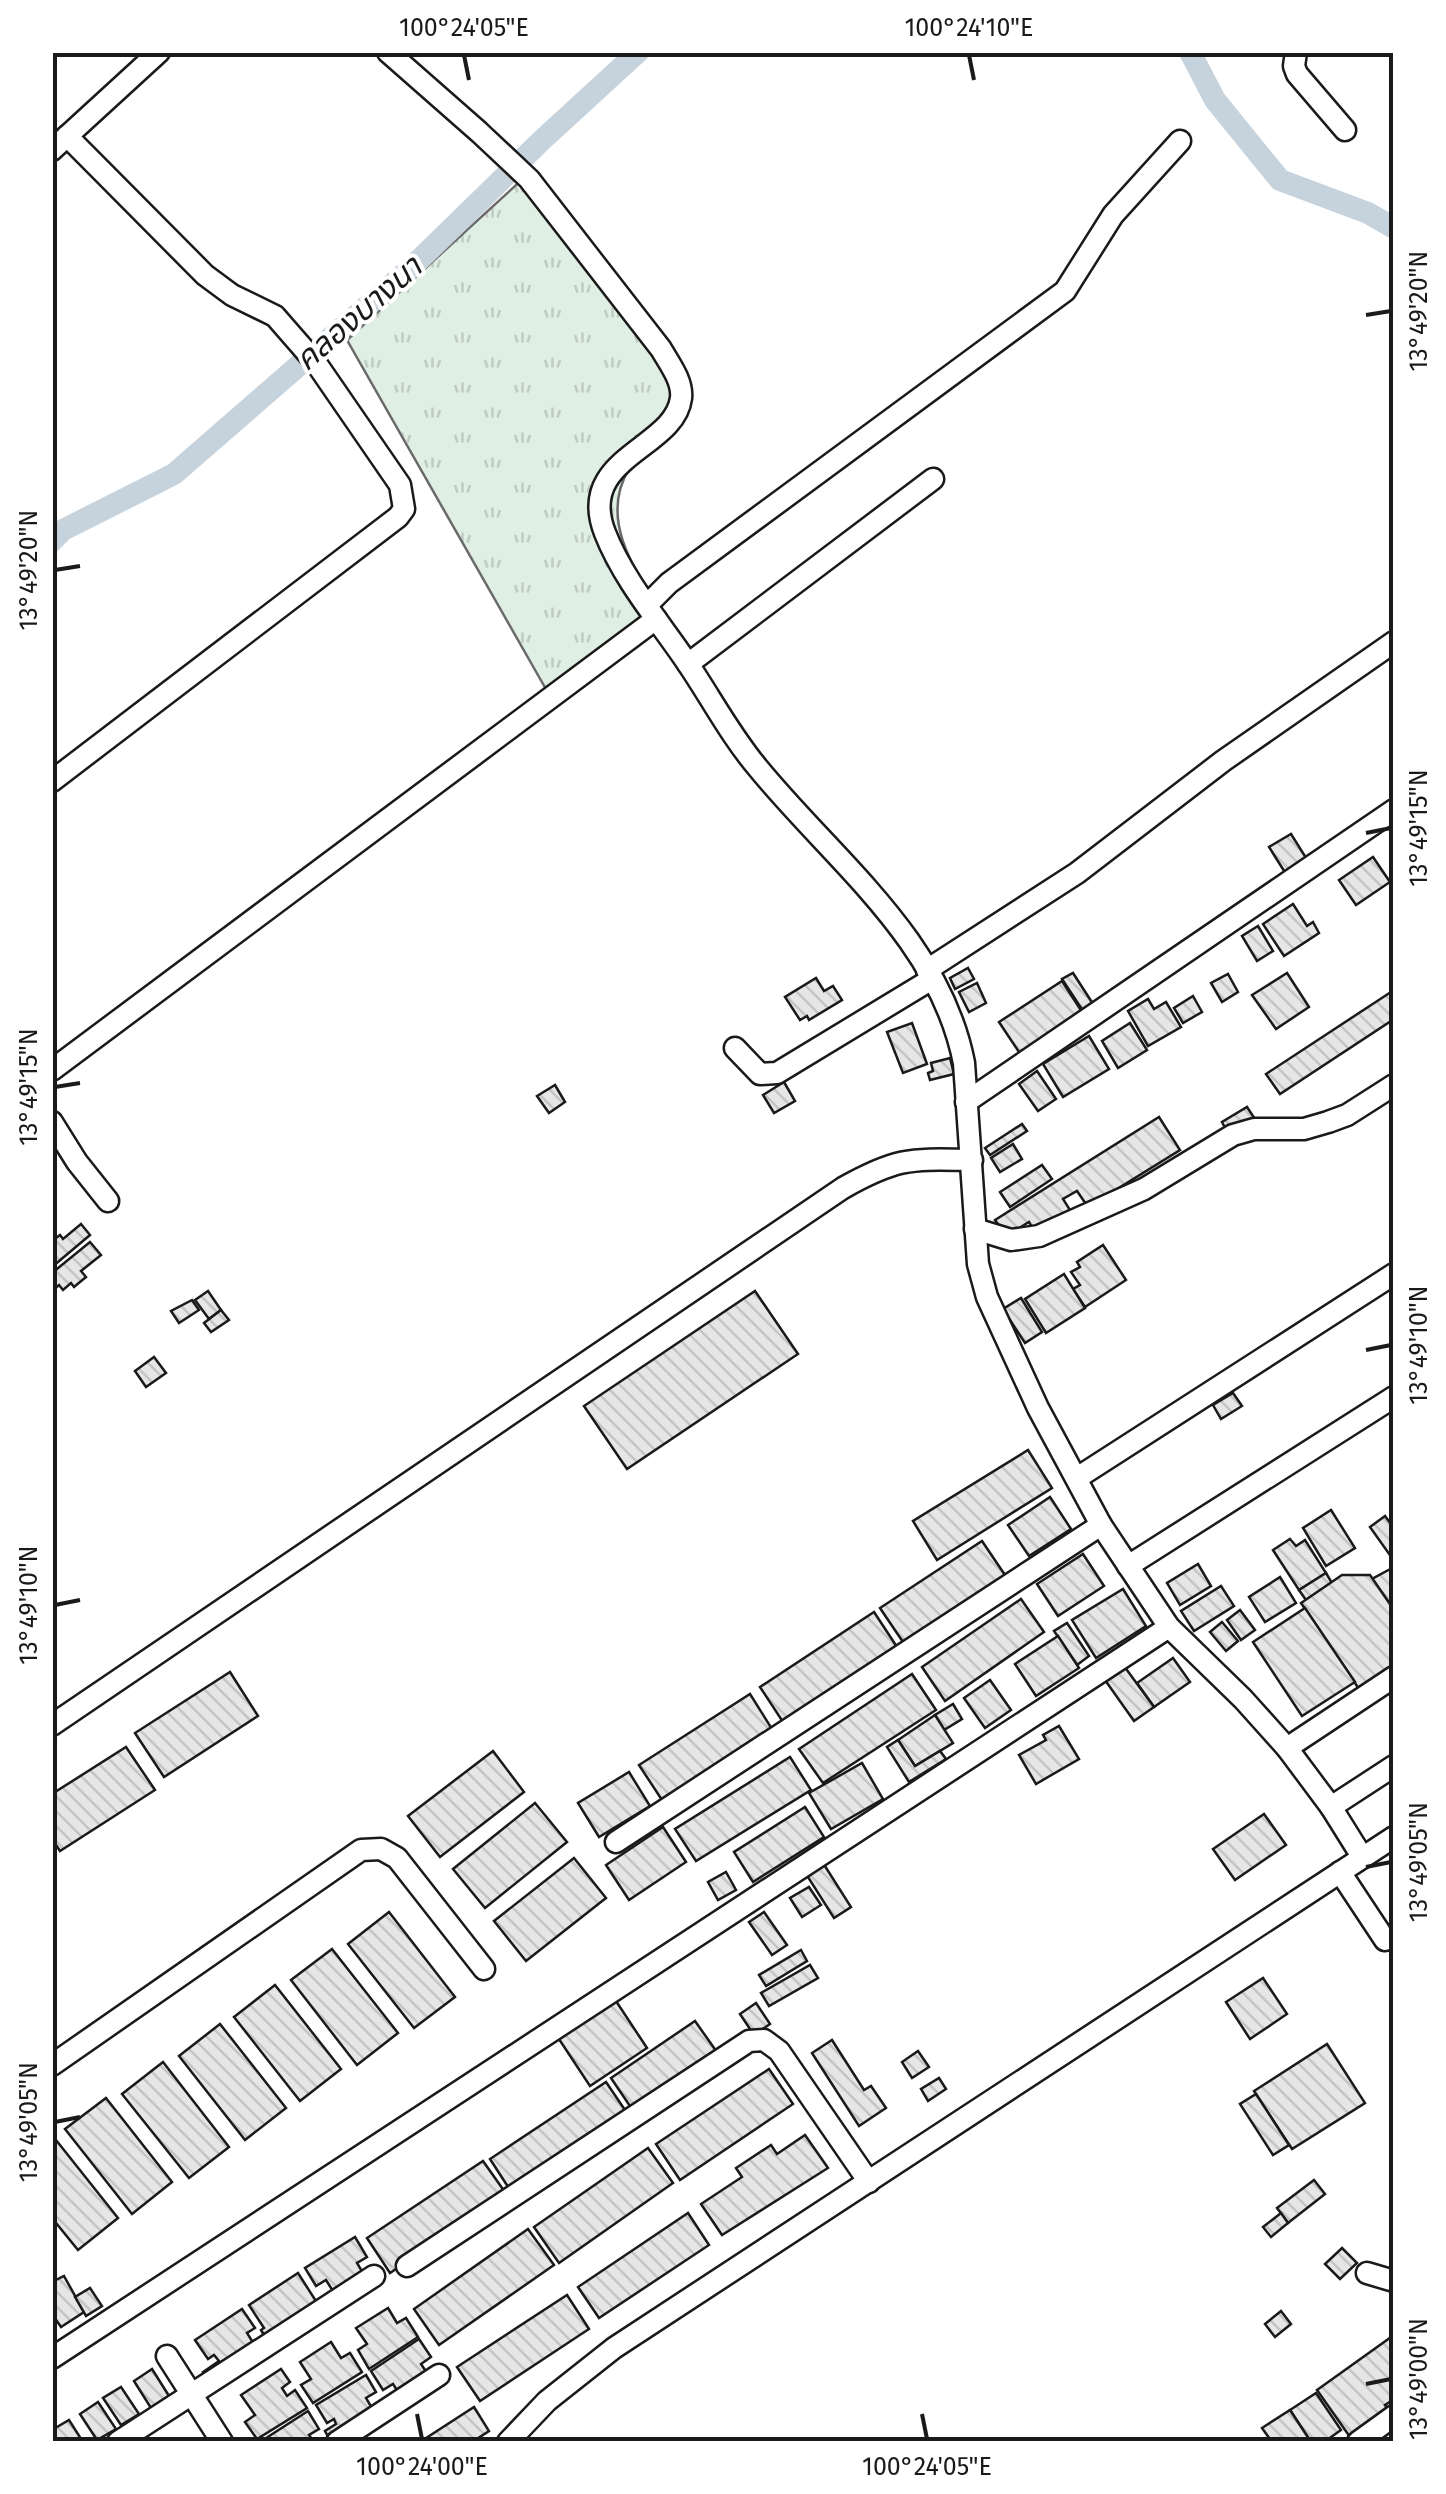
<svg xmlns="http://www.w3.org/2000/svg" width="1446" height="2494" font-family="'Fira Sans','Noto Sans Thai',sans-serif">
<defs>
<pattern id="grass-tufts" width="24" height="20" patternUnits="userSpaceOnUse" patternTransform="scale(2.5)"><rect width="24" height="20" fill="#e0efe3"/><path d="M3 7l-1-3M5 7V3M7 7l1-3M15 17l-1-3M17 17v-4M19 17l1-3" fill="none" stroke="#c0ccc2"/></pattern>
<pattern id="building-back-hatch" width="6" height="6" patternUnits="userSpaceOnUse" patternTransform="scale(2.5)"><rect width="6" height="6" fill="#e6e6e6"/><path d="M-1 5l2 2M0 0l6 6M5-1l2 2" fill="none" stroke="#c5c5c5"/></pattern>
</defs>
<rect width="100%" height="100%" fill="#fff"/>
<path fill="url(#grass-tufts)" stroke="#6a6a6a" stroke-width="2.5" d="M527,175l163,223c-20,23 -45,46 -61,71 -33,54 12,110 40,154l-114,82 -208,-365z"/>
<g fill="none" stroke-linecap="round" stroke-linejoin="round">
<g stroke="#c6d2dc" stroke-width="22">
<path d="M1190,52l25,48 65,80 88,33 26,15"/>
<path d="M52,541l11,-11 111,-56 239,-208 128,-125 97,-89"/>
</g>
</g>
<g fill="url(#building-back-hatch)" stroke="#1a1a1a" stroke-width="2.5">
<path d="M1291,834l17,27 -22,13 -17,-27z"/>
<path d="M1373,857l17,25 -34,23 -17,-25z"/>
<path d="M1293,904l14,22 6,-4 6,11 -35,23 -21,-32z"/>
<path d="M1258,926l15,25 -16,10 -15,-25z"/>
<path d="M968,968l6,11 -19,10 -5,-11z"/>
<path d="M1073,973l22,34 -10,7 -23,-35z"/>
<path d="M1287,973l22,34 -33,22 -24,-34z"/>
<path d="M1228,974l10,18 -16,10 -11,-19z"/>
<path d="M816,978l8,13 9,-5 9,14 -33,20 -2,-4 -7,4 -15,-23z"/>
<path d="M1062,981l22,34 -63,40 -22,-33z"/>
<path d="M977,983l9,20 -17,9 -10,-20z"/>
<path d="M1394,990v29l-114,75 -14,-20z"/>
<path d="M1193,996l9,16 -19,11 -9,-15z"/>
<path d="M1148,999l6,10 12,-7 15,25 -33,19 -20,-35z"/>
<path d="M912,1023l15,41 -24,9 -16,-41z"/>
<path d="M1130,1023l17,27 -29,18 -16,-27z"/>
<path d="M1089,1036l20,33 -46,28 -20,-33z"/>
<path d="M950,1058l4,16 -24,6 -2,-7 5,-2 -2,-8z"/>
<path d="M1037,1071l19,28 -18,12 -19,-27z"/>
<path d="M784,1082l11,19 -21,12 -11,-18z"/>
<path d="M555,1085l10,17 -16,11 -12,-17z"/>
<path d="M1247,1107l8,12 -26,16 -7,-13z"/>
<path d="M1159,1117l21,33 -92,57 -11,-16 -14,8 7,11 -35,22 -6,-10 -23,14 -11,-16z"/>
<path d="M1022,1124l5,7 -37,24 -5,-7z"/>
<path d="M1013,1144l9,15 -22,13 -9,-14z"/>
<path d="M1042,1165l10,14 -42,28 -10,-15z"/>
<path d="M81,1224l9,11 -38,32v-26l8,-6 3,4z"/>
<path d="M90,1242l11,13 -20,16 5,6 -12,10 -3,-4 -8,7 -4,-5 -7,6v-18z"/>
<path d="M1103,1245l23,35 -41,27 -12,-18 7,-4 -9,-13 9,-5 -3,-5z"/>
<path d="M1064,1274l21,34 -39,25 -21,-34z"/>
<path d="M208,1291l13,19 -12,9 -14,-19z"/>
<path d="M755,1291l43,63 -171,115 -43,-63z"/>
<path d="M1021,1298l21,34 -17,11 -22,-34z"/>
<path d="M192,1300l7,10 -20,13 -8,-12z"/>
<path d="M221,1310l8,10 -18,12 -7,-9z"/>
<path d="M154,1357l12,16 -20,14 -11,-16z"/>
<path d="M1233,1393l9,13 -21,13 -8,-14z"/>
<path d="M1028,1450l24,38 -115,72 -24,-39z"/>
<path d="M1050,1497l21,32 -42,27 -21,-31z"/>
<path d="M1331,1510l24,38 -29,18 -23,-38z"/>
<path d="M1385,1516l9,12 -2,30 -22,-31z"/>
<path d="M1290,1539l6,7 9,-6 21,33 -27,17 -26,-40z"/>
<path d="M982,1541l25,37 -102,67 -25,-37z"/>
<path d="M1083,1554l21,32 -46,30 -21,-32z"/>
<path d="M1198,1564l13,22 -31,19 -13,-22z"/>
<path d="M1394,1567v43l-22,-31z"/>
<path d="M1326,1573l6,10 -26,17 -7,-10z"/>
<path d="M1342,1575h28l24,35v61l-33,21 -60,-89z"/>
<path d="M1280,1577l16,26 -31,19 -16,-25z"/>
<path d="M1221,1586l13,20 -40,25 -13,-20z"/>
<path d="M1123,1589l23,37 -50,32 -24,-38z"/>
<path d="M1021,1599l23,33 -99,69 -23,-34z"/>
<path d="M1305,1608l50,74 -53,34 -49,-74z"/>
<path d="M1240,1610l15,20 -14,10 -14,-20z"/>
<path d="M874,1612l23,35 -114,75 -23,-35z"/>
<path d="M1222,1622l16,19 -12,10 -16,-19z"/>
<path d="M1067,1623l22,33 -12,9 -23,-34z"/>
<path d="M1058,1636l21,32 -43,28 -21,-32z"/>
<path d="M1173,1658l17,24 -36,25 -17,-24z"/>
<path d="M1124,1666l30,41 -20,14 -29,-41z"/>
<path d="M230,1672l28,44 -94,61 -29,-44z"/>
<path d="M912,1674l24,36 -113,73 -24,-34z"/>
<path d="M990,1680l21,30 -26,18 -21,-30z"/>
<path d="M750,1694l22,35 -110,71 -23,-35z"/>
<path d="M953,1704l9,15 -18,11 -9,-15z"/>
<path d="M935,1715l18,28 -38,23 -17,-26z"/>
<path d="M1059,1726l20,33 -43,25 -17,-29 27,-15 -3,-5z"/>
<path d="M898,1740l17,26 25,-15 6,8 -37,23 -22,-35z"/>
<path d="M126,1747l29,43 -95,61 -8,-12v-45z"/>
<path d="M493,1751l31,41 -84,65 -32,-41z"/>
<path d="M790,1757l21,33 -115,71 -21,-32z"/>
<path d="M862,1763l21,36 -52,30 -22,-36z"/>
<path d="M629,1772l21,34 -51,31 -21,-34z"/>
<path d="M535,1803l32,39 -82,66 -32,-39z"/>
<path d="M805,1807l19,30 -71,45 -19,-30z"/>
<path d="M1264,1814l22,31 -51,35 -22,-31z"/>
<path d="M663,1827l23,35 -57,38 -23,-35z"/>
<path d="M574,1858l32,40 -80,63 -32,-40z"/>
<path d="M823,1863l28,44 -17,11 -28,-44z"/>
<path d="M726,1872l10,18 -18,10 -10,-18z"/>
<path d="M809,1887l12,18 -19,12 -12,-19z"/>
<path d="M389,1912l66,85 -41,31 -66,-84z"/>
<path d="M764,1912l23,33 -15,10 -23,-33z"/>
<path d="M332,1949l66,84 -41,32 -66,-85z"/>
<path d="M801,1950l6,11 -41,25 -7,-11z"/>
<path d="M810,1965l8,13 -49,28 -8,-13z"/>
<path d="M1263,1978l24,36 -37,25 -24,-37z"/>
<path d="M275,1985l66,84 -41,32 -66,-84z"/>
<path d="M614,1998l33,50 -57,38 -33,-50z"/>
<path d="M756,2003l14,21 -16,11 -14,-21z"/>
<path d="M695,2021l24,34 -85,57 -23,-34z"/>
<path d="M220,2024l66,84 -41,32 -66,-84z"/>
<path d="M832,2040l32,50 7,-4 15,22 -27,18 -47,-73z"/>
<path d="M1327,2044l38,59 -73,46 -38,-58z"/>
<path d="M918,2051l11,16 -17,11 -10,-16z"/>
<path d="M163,2062l66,85 -40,31 -67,-84z"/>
<path d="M769,2069l24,35 -113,76 -24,-36z"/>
<path d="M939,2078l7,11 -18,12 -7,-12z"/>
<path d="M606,2082l23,34 -117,77 -22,-34z"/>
<path d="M1256,2094l33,51 -16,10 -33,-51z"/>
<path d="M106,2098l66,84 -40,32 -67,-85z"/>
<path d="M52,2135l66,83 -40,32 -26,-32z"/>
<path d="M805,2135l23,33 -106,67 -21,-31 41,-27 -6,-9 35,-23 6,9z"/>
<path d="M648,2148l25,35 -114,80 -25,-36z"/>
<path d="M483,2161l24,34 -117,78 -23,-35z"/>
<path d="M1314,2180l11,14 -37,29 -11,-15z"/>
<path d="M688,2213l21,32 -110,73 -21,-31z"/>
<path d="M1281,2213l7,10 -17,14 -8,-10z"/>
<path d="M528,2229l26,36 -115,80 -25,-36z"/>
<path d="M355,2237l12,20 -10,6 9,15 -30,18 -10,-16 -10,6 -11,-18z"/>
<path d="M1342,2248l15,15 -17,16 -15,-15z"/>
<path d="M298,2273l23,36 -52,34 -8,-13 3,-2 -15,-23z"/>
<path d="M64,2276l20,36 -23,15 -9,-13v-32z"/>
<path d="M90,2288l12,18 -16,10 -11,-19z"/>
<path d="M567,2295l22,34 -109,72 -23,-34z"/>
<path d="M388,2308l9,15 9,-5 12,19 -49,32 -11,-19 9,-6 -11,-16z"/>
<path d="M242,2309l13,19 -8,5 10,16 -49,31 -5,-8 16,-11 -5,-6 -6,4 -13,-19z"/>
<path d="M1281,2311l10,13 -16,13 -10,-13z"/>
<path d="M1394,2335v64l-9,6 3,4 -38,28 -33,-47z"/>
<path d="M419,2339l12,18 -10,7 10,15 -29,19 -9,-14 -10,6 -12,-19z"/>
<path d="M331,2342l10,16 9,-5 12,19 -49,31 -12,-18 10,-6 -11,-17z"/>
<path d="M152,2369l17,27 -18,12 -17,-27z"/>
<path d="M281,2369l9,13 -8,6 5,8 8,-6 12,18 -50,31 -12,-17 10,-7 -14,-20z"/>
<path d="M366,2375l10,17 -10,6 10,17 -45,27 -6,-11 11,-7 -2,-5 -7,4 -11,-18z"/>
<path d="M121,2387l18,27 -18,11 -18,-27z"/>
<path d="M1316,2393l25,37 -17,12h-13l-21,-32z"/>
<path d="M98,2402l18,27 -19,11 -17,-26z"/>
<path d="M474,2407l15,24 -17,11h-52z"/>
<path d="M1290,2410l21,32h-39l-10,-14z"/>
<path d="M308,2411l11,18 -10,6 5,7h-54z"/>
<path d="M69,2420l14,22h-26l-5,-12z"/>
</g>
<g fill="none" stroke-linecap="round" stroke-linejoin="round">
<g stroke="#1a1a1a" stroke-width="25">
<g id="street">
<path d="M388,52l91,80 50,47 132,170c8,14 22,32 20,49 -6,51 -106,59 -76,135 18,46 53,87 81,128 24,35 44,74 72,107 75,92 182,171 206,295l14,201 9,33 51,111 63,117 68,102 74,72 44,49 44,59 30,48"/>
<path d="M1296,52l-2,14 3,8 48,56"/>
<path d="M52,150l107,-98"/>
<path d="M647,605l22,-22 396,-292 48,-76 67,-74"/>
<path d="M688,664l245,-185"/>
<path d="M52,781l346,-264 6,-8 -4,-24 -84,-122 -41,-47 -43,-21 -27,-20 -138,-139"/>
<path d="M927,970l150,-97 146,-112 171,-119"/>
<path d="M735,1048l25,26 17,-1 155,-94"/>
<path d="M52,1070l604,-451"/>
<path d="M966,1102l428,-292"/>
<path d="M52,1122l25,40 31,39"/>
<path d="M975,1229l36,11 28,-4 105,-47 89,-54 21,-6h50l24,-7 19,-7 47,-30"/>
<path d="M1077,1478l317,-204"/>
<path d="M1128,1566l266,-169"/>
<path d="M52,1725l791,-537c55,-31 68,-29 129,-28"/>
<path d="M1287,1748l107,-71"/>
<path d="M1331,1807l63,-41"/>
<path d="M616,1842l485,-317"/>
<path d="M1340,1872l45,68"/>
<path d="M52,2065l309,-215 20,-1 16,9 87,111"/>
<path d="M407,2266l342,-225 15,-1 15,11 90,131"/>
<path d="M1367,2273l27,8"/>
<path d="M167,2356l55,86"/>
<path d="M52,2358l1117,-731"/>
<path d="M118,2442l256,-166"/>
<path d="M337,2442l102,-67"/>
<path d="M508,2442l39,-41 67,-53 780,-511"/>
<path d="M1358,2442l36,-26"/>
</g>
</g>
<use href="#street" stroke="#fff" stroke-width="20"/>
</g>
<path fill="none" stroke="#1a1a1a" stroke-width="4" d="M464,55l5,25M969,55l5,25M1366,315l25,-4M55,570l25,-4M1366,833l25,-5M55,1087l25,-4M1366,1350l25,-5M55,1605l25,-5M1366,1867l25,-5M55,2122l25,-5M1366,2384l25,-5M417,2414l5,25M922,2414l5,25"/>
<g text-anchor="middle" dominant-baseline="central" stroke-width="8" stroke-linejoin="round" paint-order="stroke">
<g font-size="32" font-style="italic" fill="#1a1a1a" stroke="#fff">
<text transform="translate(358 313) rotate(-41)">คลองบางนา</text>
</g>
</g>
<rect width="1446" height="2494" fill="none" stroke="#ffffff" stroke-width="110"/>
<rect x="55" y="55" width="1336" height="2384" fill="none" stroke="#1a1a1a" stroke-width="4"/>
<g font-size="25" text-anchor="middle" fill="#1a1a1a">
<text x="464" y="36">100°24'05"E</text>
<text x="969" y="36">100°24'10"E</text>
<text transform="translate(1418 311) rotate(-90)" y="9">13°49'20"N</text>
<text transform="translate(28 570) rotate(-90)" y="9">13°49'20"N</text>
<text transform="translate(1418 828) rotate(-90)" y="9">13°49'15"N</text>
<text transform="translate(28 1087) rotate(-90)" y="9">13°49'15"N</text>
<text transform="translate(1418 1345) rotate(-90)" y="9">13°49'10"N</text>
<text transform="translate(28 1605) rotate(-90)" y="9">13°49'10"N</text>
<text transform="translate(1418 1862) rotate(-90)" y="9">13°49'05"N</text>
<text transform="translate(28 2122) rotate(-90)" y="9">13°49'05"N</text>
<text transform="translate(1418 2379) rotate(-90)" y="9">13°49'00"N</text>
<text x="422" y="2475">100°24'00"E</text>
<text x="927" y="2475">100°24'05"E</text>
</g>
</svg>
